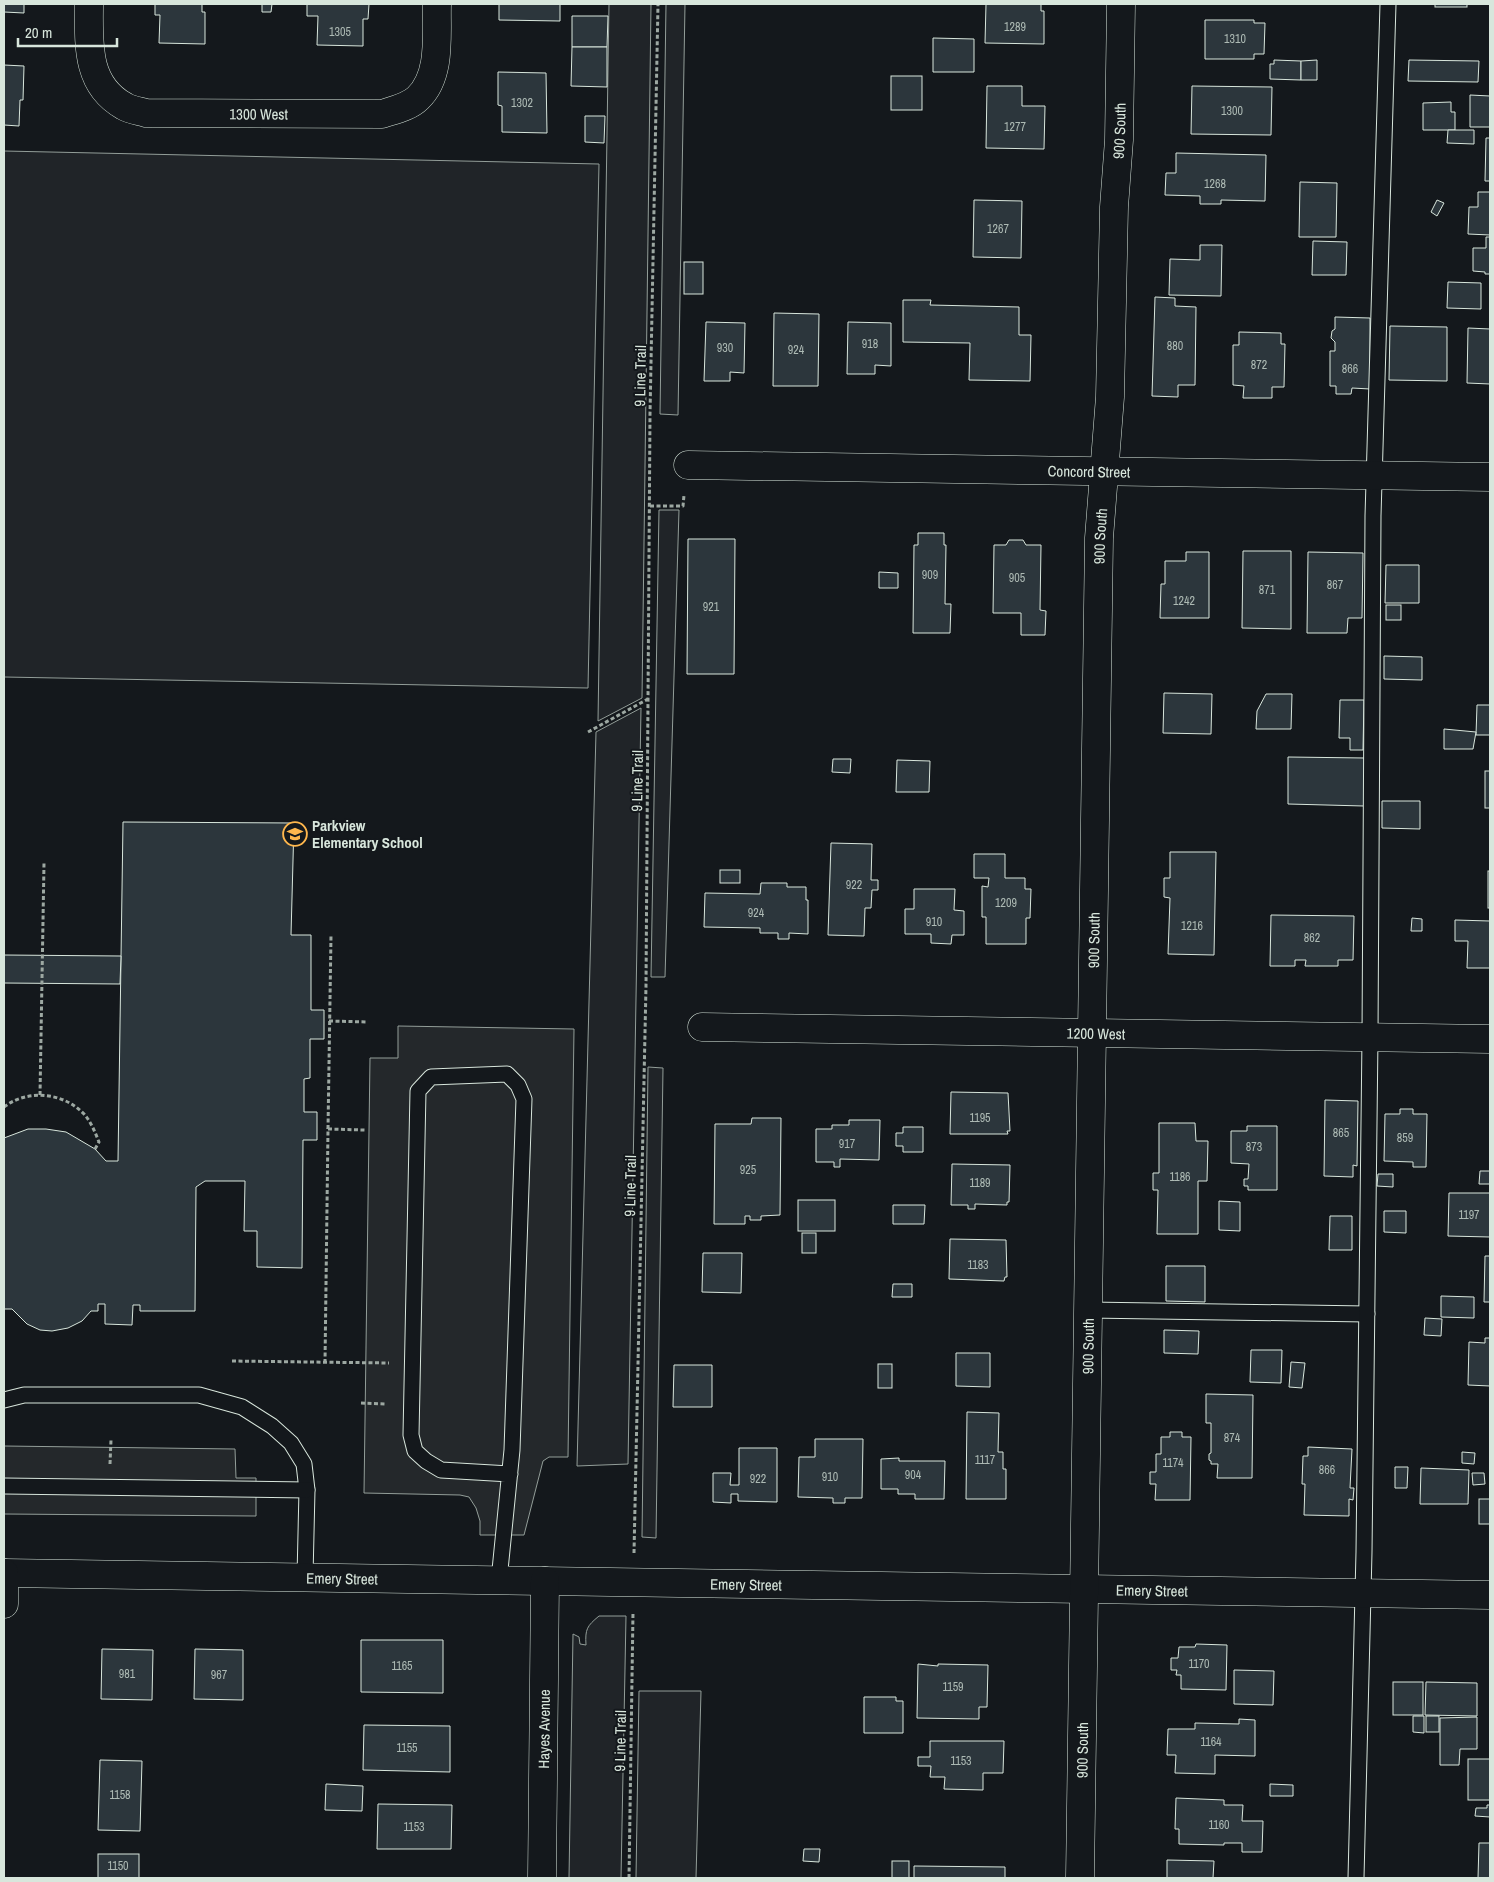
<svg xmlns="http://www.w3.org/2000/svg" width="1494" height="1882" font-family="'Archivo Narrow',sans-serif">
<rect width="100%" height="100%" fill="#14181c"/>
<g fill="#202428" stroke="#939e99">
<path d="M609,4h42l-9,694 -44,23z"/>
<path d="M666,4h19l-7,411 -18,-1z"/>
<path d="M4,151l595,13 -11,524 -584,-11z"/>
<path d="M659,510h20l-14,467h-14z"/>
<path d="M641,708l-13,756 -51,2 19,-734z"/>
<path d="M648,1067l15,1 -7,470 -14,-1z"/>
<path d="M599,1616h27l-5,262h-52l4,-244 6,3 1,7 6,1c-1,-16 1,-19 13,-29z"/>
<path d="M639,1691h62l-5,187h-60z"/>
</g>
<g fill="#24282b" stroke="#939e99">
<path d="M398,1026l176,3 -6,428h-19l-6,4 -19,74h-44v-14l-4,-13 -7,-11 -9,-2 -96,-2 6,-435h28z"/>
<path d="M4,1446l231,3 1,29h20v38l-252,-2z"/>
</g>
<g fill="#2c363c" stroke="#d8e6dc">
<path d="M4,4h20v9l-20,-1z"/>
<path d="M155,4h47v8h3v32l-46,-1 1,-28h-5z"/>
<path d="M262,4h10l-1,8h-9z"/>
<path d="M307,4h62l-1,15h-5v27l-46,-1 1,-29h-11z"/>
<path d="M499,4h61v17l-61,-1z"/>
<path d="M986,4h55v7h3v33l-59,-1z"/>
<rect x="1435" y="4" width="32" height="3"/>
<path d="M572,16h36l-1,31h-35z"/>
<path d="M1205,20h49v3h11l-1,31h-10v5h-49z"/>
<path d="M933,38l41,1v33h-41z"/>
<path d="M572,47h35v40l-36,-1z"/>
<path d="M1274,60l27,1v19l-31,-1v-15h4z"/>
<path d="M1317,60v20h-16v-19z"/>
<path d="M1409,60l70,1 -1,21 -70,-1z"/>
<path d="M4,65l20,1 -1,34h-3l-1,26 -15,-1z"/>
<path d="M498,72l48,1 1,60 -45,-1v-26l-4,-1z"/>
<rect x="891" y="76" width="31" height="34"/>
<path d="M987,86h35v20h23l-1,43 -58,-1z"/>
<path d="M1192,86l80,1 -1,48 -80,-1z"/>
<path d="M1470,95l20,1v31h-20z"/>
<path d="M1451,102v10h4v18h-32v-27z"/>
<path d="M585,116h20l-1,27 -19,-1z"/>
<path d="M1448,130h26v14l-27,-1z"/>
<path d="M1486,138h4v43h-5z"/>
<path d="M1176,153l90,2 -1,46 -44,-1v4h-21v-8l-35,-1 1,-22h10z"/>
<path d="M1300,182l37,1 -1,54h-37z"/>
<path d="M1478,192h12v43l-22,-1 1,-27h9z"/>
<path d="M974,200l48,1 -1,57 -48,-1z"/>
<path d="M1437,200l7,3 -7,13 -6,-4z"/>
<path d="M1486,237h4v37h-5v-2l-12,-1v-23h13z"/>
<path d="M1313,241l34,1 -1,33h-34z"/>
<path d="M1200,245h22l-1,51 -52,-1 1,-36 30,1z"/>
<rect x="684" y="262" width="19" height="32"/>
<path d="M1448,282l33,1v26l-34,-1z"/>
<path d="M1155,297l20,1v8l21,1 -1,78h-17v12l-26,-1z"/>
<path d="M903,300h28l-1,5 89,2v28h12l-1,46 -61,-1 1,-37 -67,-1z"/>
<path d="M774,313l45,1 -1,72h-45z"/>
<path d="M1335,317l35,1v71l-18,-1 -1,6h-15v-8h-6v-35h5v-9l-4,-4 1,-7 3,-2z"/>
<path d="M706,322l39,1 -1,50 -14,-1v9h-26z"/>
<path d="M848,322l43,1v43l-16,-1v9h-28z"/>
<path d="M1490,322v62l-23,-1 1,-55 22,1z"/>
<path d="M1390,326l57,1v54l-58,-1z"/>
<path d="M1239,332l42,1v11h4l-1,43h-12v11h-29l1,-12 -11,-1v-40h6z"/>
<path d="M918,533h26v12h2l-1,59h6l-1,29h-37l1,-88h4z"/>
<path d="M688,539h47l-1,135h-47z"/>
<path d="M1009,540h14l3,5h15l-1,65 6,1 -1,24h-24v-22h-28l1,-68h12z"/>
<path d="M1243,551h48v78l-49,-1z"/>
<path d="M1186,552h23v66h-49l1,-34h4v-23h21z"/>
<path d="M1308,552l55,1 -1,65h-14l-1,15h-40z"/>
<path d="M1386,565h33v38h-34z"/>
<path d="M879,572l19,1v15h-19z"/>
<rect x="1386" y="605" width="15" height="15"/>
<path d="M1384,656l38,1v23l-38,-1z"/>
<path d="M1164,693l48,1 -1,40 -48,-1z"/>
<path d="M1266,694h26l-1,35h-35l1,-18z"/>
<path d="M1340,700h24l-1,50h-13v-12h-11z"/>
<path d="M1477,705h13v30h-14z"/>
<path d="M1444,729l32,3 -3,17h-29z"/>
<path d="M1288,757l77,1 -1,48 -76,-2z"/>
<path d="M833,759h18l-1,14 -18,-1z"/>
<path d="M897,760l33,1 -1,31h-33z"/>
<rect x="1485" y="771" width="5" height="37"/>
<path d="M1382,801h38v28l-38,-1z"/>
<path d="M123,822l171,1 -3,112h20v75h13v29h-14v39l-6,1v33h13v28h-14l-1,128 -45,-1v-36h-13l1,-50h-40l-9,6 -1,124h-55v-6h-7l-1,20 -27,-1v-20h-7v7h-7l-9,10 -14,7 -16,3 -12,-1 -13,-6 -15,-15h-8v-171l24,-9h18l20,3 29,17 11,12h12z"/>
<path d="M831,843l41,1 -1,36h7v10h-6l-1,18h-6l-1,28 -36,-1z"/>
<path d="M1170,852h46l-2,103 -46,-1 2,-56 -6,-1v-19h6z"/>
<path d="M974,854h31v24h20v11h6l-1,29h-4v26h-40v-27h-4v-31l6,1 1,-9h-15z"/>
<rect x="720" y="870" width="20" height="13"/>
<rect x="1488" y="871" width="2" height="37"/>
<path d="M761,883h26v4h19v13h2v34l-19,-1v6h-11v-6h-18v-5l-56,-1 1,-34 55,1z"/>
<path d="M914,889h41l-1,21 10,1v24h-12l-1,9 -20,-1v-9h-26v-25h9z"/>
<path d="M1271,915l83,1 -1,44h-15v6h-33l1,-6h-11v6h-25z"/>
<path d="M1412,918l10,1v12h-11z"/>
<path d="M1455,920l35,1v47h-23l1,-27h-13z"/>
<path d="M4,955l117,1 -1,28 -116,-1z"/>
<path d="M951,1092l57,1 2,38h-3l1,3h-58z"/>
<path d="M1325,1100l33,1 -1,65 -4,-1v12l-29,-1z"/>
<path d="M1400,1109h13v5h14l-1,53h-13v-5l-29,-1 1,-47h15z"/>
<path d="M752,1118h29l-1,97 -19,1v4h-11v-4h-5v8h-31l1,-100h36z"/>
<path d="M849,1120h31l-1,40 -39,-1v8h-6v-5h-18v-33h16v-4h17z"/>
<path d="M1159,1123h36l1,18h12l-1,40h-9v53h-41l1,-44h-5v-17h6z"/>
<path d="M1247,1126h30v64h-29v-4h-4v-7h4l1,-15 -18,-1v-32h16z"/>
<path d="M903,1127h20v25h-20v-6h-7v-13h7z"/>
<path d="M952,1164l58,1 -1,37h-2v3l-32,-1v5h-7v-4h-17z"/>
<path d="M1480,1171h10v13h-11z"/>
<path d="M1378,1174h15v13l-16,-1z"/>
<path d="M1449,1193h41v44l-42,-1z"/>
<rect x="798" y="1200" width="37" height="31"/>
<path d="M1219,1201l21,1v29l-21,-1z"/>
<path d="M893,1205h32l-1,19h-31z"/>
<path d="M1384,1211h22v22l-22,-1z"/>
<path d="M1330,1216h22v34h-23z"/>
<rect x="802" y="1233" width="14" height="20"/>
<path d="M950,1239l56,1 1,37h-2l-1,4 -55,-2z"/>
<path d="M703,1253h39l-1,40 -39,-1z"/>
<path d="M1485,1256h5v46h-6z"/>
<path d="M1166,1266h39v36l-39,-1z"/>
<path d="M893,1284h19v13h-20z"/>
<path d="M1441,1296l33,1v21l-33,-1z"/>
<path d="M1425,1318l17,1 -1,17 -17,-1z"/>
<path d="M1164,1330l35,1 -1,23 -34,-1z"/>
<path d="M1485,1338h5v48l-22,-1 1,-43 16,1z"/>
<path d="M1251,1350h31l-1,33 -31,-1z"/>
<path d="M956,1353h34v34l-34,-1z"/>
<path d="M1291,1362l14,1 -3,25 -13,-1z"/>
<rect x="878" y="1364" width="14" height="24"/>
<path d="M674,1365h38v42h-39z"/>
<path d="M1206,1394l47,1 -1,83h-35l1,-14h-7v-3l-2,-1v-6l2,-1v-30h-5z"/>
<path d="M967,1412l32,1 -1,39h5v17h3v30h-40z"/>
<path d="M1170,1432h12v5h9l-1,63h-35l1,-16h-6v-12h6v-18h5v-17h9z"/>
<path d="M815,1439h48l-1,59h-17v5h-12v-5l-35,-1 1,-40h16z"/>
<path d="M1308,1447l44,2 -2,39h4l-1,12 -4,-1v17l-45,-1 1,-31h-3l1,-28h5z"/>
<path d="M739,1448h38v54l-39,-1v-7h-7v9l-18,-1v-29h18l-1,12h9z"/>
<path d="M1462,1452l13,1 -1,11 -12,-1z"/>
<path d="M899,1458v3h46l-1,38h-29v-5h-17v-5h-17v-30z"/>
<path d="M1395,1467h13l-1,21h-12z"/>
<path d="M1421,1468l48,2 -1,34h-48z"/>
<path d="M1472,1473h12l1,11 -12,1z"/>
<rect x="1479" y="1499" width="11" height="25"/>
<path d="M361,1640h82v53l-82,-1z"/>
<path d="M1196,1644l31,1 -1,45 -45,-1v-14h-5l1,-5h-6v-12h7l1,-11h16z"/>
<path d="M102,1649l51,1 -1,50 -51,-1z"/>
<path d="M195,1649l48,1v50l-49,-1z"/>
<path d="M918,1664l20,2v-2l50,1 -1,42h-8v12l-62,-1z"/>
<path d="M1234,1670l40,1 -1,34 -39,-1z"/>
<rect x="1393" y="1682" width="30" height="33"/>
<path d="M1426,1682l51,1v33l-52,-1z"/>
<path d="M864,1697h32v4h7v32h-39z"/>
<path d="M1413,1716h11v17l-11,-1z"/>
<rect x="1426" y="1716" width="13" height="16"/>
<path d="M1477,1717v32h-17l-1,16h-19v-47z"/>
<path d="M1239,1719l16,1v36l-40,-1v19l-40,-1 1,-18h-9l1,-26h27v-6l44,1z"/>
<path d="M364,1725l86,1v46l-87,-2z"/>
<path d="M930,1741h74l-1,32h-20v17l-39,-1 1,-12h-15l1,-11h-13v-9h12z"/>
<rect x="1468" y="1759" width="22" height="41"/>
<path d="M100,1760l42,1 -2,70 -42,-1z"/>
<path d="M326,1784l37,2 -1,25 -37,-1z"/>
<path d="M1270,1784l23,1v11h-23z"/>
<path d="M1176,1798l48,2v5h19l-1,16h21l-1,31h-20v-9h-18v2l-45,-1v-15h-4z"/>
<path d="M378,1804l74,1 -1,44h-74z"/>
<path d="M1487,1805h3v12l-15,-1 1,-8h11z"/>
<path d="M1479,1843h11v35h-12z"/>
<path d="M804,1849h16l-1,13 -16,-1z"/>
<rect x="98" y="1854" width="41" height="24"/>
<path d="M1167,1860l47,1 -1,17h-46z"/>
<rect x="892" y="1861" width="17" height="17"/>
<path d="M914,1866l91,1v11h-91z"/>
</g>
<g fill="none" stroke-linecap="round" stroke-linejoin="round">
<g stroke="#d8e6dc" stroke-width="17">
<g id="lane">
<path d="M1088,1310l279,4"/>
<path d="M4,1400l20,-5h175l43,12 30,19 19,17 13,21 3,26 -2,87"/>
<path d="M4,1486l303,4"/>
<path d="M499,1580l13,-130 12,-351 -6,-14 -11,-11 -76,3 -13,14 -7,344 4,16 11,10 15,9 69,4"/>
<path d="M1356,1878l8,-326 6,-515 3,-521 15,-512"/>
</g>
</g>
<g stroke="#d8e6dc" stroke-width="29">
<g id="street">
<path id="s1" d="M89,4c0,38 -4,80 35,102 6,4 15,5 22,7l236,1c12,-4 27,-7 36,-16 24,-23 18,-64 19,-94"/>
<path id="s2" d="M688,465l802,12"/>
<path id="s3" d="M702,1027l788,12"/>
<path id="s4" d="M4,1573l1486,22"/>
<path d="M4,1604v-31"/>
<path id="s5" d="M542,1878l3,-297"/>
<path id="s6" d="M1080,1878l19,-1340 11,-141 4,-190 5,-67 2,-136"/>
</g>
</g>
<g stroke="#9da8a2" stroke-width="3" stroke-dasharray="4 2.5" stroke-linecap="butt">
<path d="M650,506h33l1,-11"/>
<path d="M588,732l60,-33"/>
<path d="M329,1021l38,1"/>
<path d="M40,1095l4,-232"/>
<path d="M4,1107c23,-18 59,-15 80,7 7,8 11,18 15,28l-4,7"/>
<path d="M328,1129l3,-194"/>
<path d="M232,1361l157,2"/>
<path d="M325,1363l3,-234 37,1"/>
<path d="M361,1403l26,1"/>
<path d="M110,1464l1,-24"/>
<path d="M634,1553l12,-567 4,-572 8,-410"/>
<path d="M629,1878l4,-266"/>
</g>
<use href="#lane" stroke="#14181c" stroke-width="15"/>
<use href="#street" stroke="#14181c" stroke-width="28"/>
</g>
<defs>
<g id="school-ring" transform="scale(1.25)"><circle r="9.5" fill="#14181c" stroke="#ffb74d" stroke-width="1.5"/><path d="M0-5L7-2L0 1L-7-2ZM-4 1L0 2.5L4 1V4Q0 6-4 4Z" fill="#ffb74d"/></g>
</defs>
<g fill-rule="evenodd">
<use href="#school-ring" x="295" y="834"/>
</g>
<g text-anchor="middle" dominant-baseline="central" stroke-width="4" stroke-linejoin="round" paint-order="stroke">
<g font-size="12" fill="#adbab4">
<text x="1015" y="27">1289</text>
<text x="340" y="32">1305</text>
<text x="1235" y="39">1310</text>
<text x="522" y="103">1302</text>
<text x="1232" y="111">1300</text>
<text x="1015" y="127">1277</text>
<text x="1215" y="184">1268</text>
<text x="998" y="229">1267</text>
<text x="870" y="344">918</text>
<text x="1175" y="346">880</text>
<text x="725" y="348">930</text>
<text x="796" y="350">924</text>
<text x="1259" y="365">872</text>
<text x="1350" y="369">866</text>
<text x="930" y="575">909</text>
<text x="1017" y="578">905</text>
<text x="1335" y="585">867</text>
<text x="1267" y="590">871</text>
<text x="1184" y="601">1242</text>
<text x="711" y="607">921</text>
<text x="854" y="885">922</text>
<text x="1006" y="903">1209</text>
<text x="756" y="913">924</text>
<text x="934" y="922">910</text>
<text x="1192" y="926">1216</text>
<text x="1312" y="938">862</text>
<text x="980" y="1118">1195</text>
<text x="1341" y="1133">865</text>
<text x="1405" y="1138">859</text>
<text x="847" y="1144">917</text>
<text x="1254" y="1147">873</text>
<text x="748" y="1170">925</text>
<text x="1180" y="1177">1186</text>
<text x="980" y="1183">1189</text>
<text x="1469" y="1215">1197</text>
<text x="978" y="1265">1183</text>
<text x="1232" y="1438">874</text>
<text x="985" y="1460">1117</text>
<text x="1173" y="1463">1174</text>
<text x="1327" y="1470">866</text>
<text x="913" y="1475">904</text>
<text x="830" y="1477">910</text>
<text x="758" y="1479">922</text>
<text x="1199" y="1664">1170</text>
<text x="402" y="1666">1165</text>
<text x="127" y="1674">981</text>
<text x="219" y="1675">967</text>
<text x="953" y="1687">1159</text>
<text x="1211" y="1742">1164</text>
<text x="407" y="1748">1155</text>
<text x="961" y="1761">1153</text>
<text x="120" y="1795">1158</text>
<text x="1219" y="1825">1160</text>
<text x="414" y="1827">1153</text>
<text x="118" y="1866">1150</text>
</g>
<g font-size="15" fill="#d8e6dc" stroke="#14181c">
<text stroke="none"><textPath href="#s1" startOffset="250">1300 West</textPath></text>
<text stroke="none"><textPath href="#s6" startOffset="1748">900 South</textPath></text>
<text transform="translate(640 376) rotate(-89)">9 Line Trail</text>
<text stroke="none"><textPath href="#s2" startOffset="401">Concord Street</textPath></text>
<text stroke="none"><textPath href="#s6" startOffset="1342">900 South</textPath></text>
<text transform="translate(637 781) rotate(-89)">9 Line Trail</text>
<text stroke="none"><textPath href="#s6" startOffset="938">900 South</textPath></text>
<text stroke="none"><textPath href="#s3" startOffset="394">1200 West</textPath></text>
<text transform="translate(630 1186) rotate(-89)">9 Line Trail</text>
<text stroke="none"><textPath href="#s6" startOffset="532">900 South</textPath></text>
<text stroke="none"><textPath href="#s4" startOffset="338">Emery Street</textPath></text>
<text stroke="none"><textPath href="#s4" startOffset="742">Emery Street</textPath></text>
<text stroke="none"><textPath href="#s4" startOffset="1148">Emery Street</textPath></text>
<text stroke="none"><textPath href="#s5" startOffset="149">Hayes Avenue</textPath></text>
<text transform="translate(620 1741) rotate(-89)">9 Line Trail</text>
<text stroke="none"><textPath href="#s6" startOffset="128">900 South</textPath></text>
</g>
<g font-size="15" font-weight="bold" fill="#d8e6dc" stroke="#14181c" text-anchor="start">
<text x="312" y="825">Parkview<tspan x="312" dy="17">Elementary School</tspan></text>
</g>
</g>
<rect width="1494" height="1882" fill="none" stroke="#d8e6dc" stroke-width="10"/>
<path d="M18 38v8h99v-8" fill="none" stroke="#d8e6dc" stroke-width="2.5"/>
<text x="25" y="38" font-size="15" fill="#d8e6dc" stroke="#14181c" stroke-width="4" paint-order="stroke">20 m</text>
</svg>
